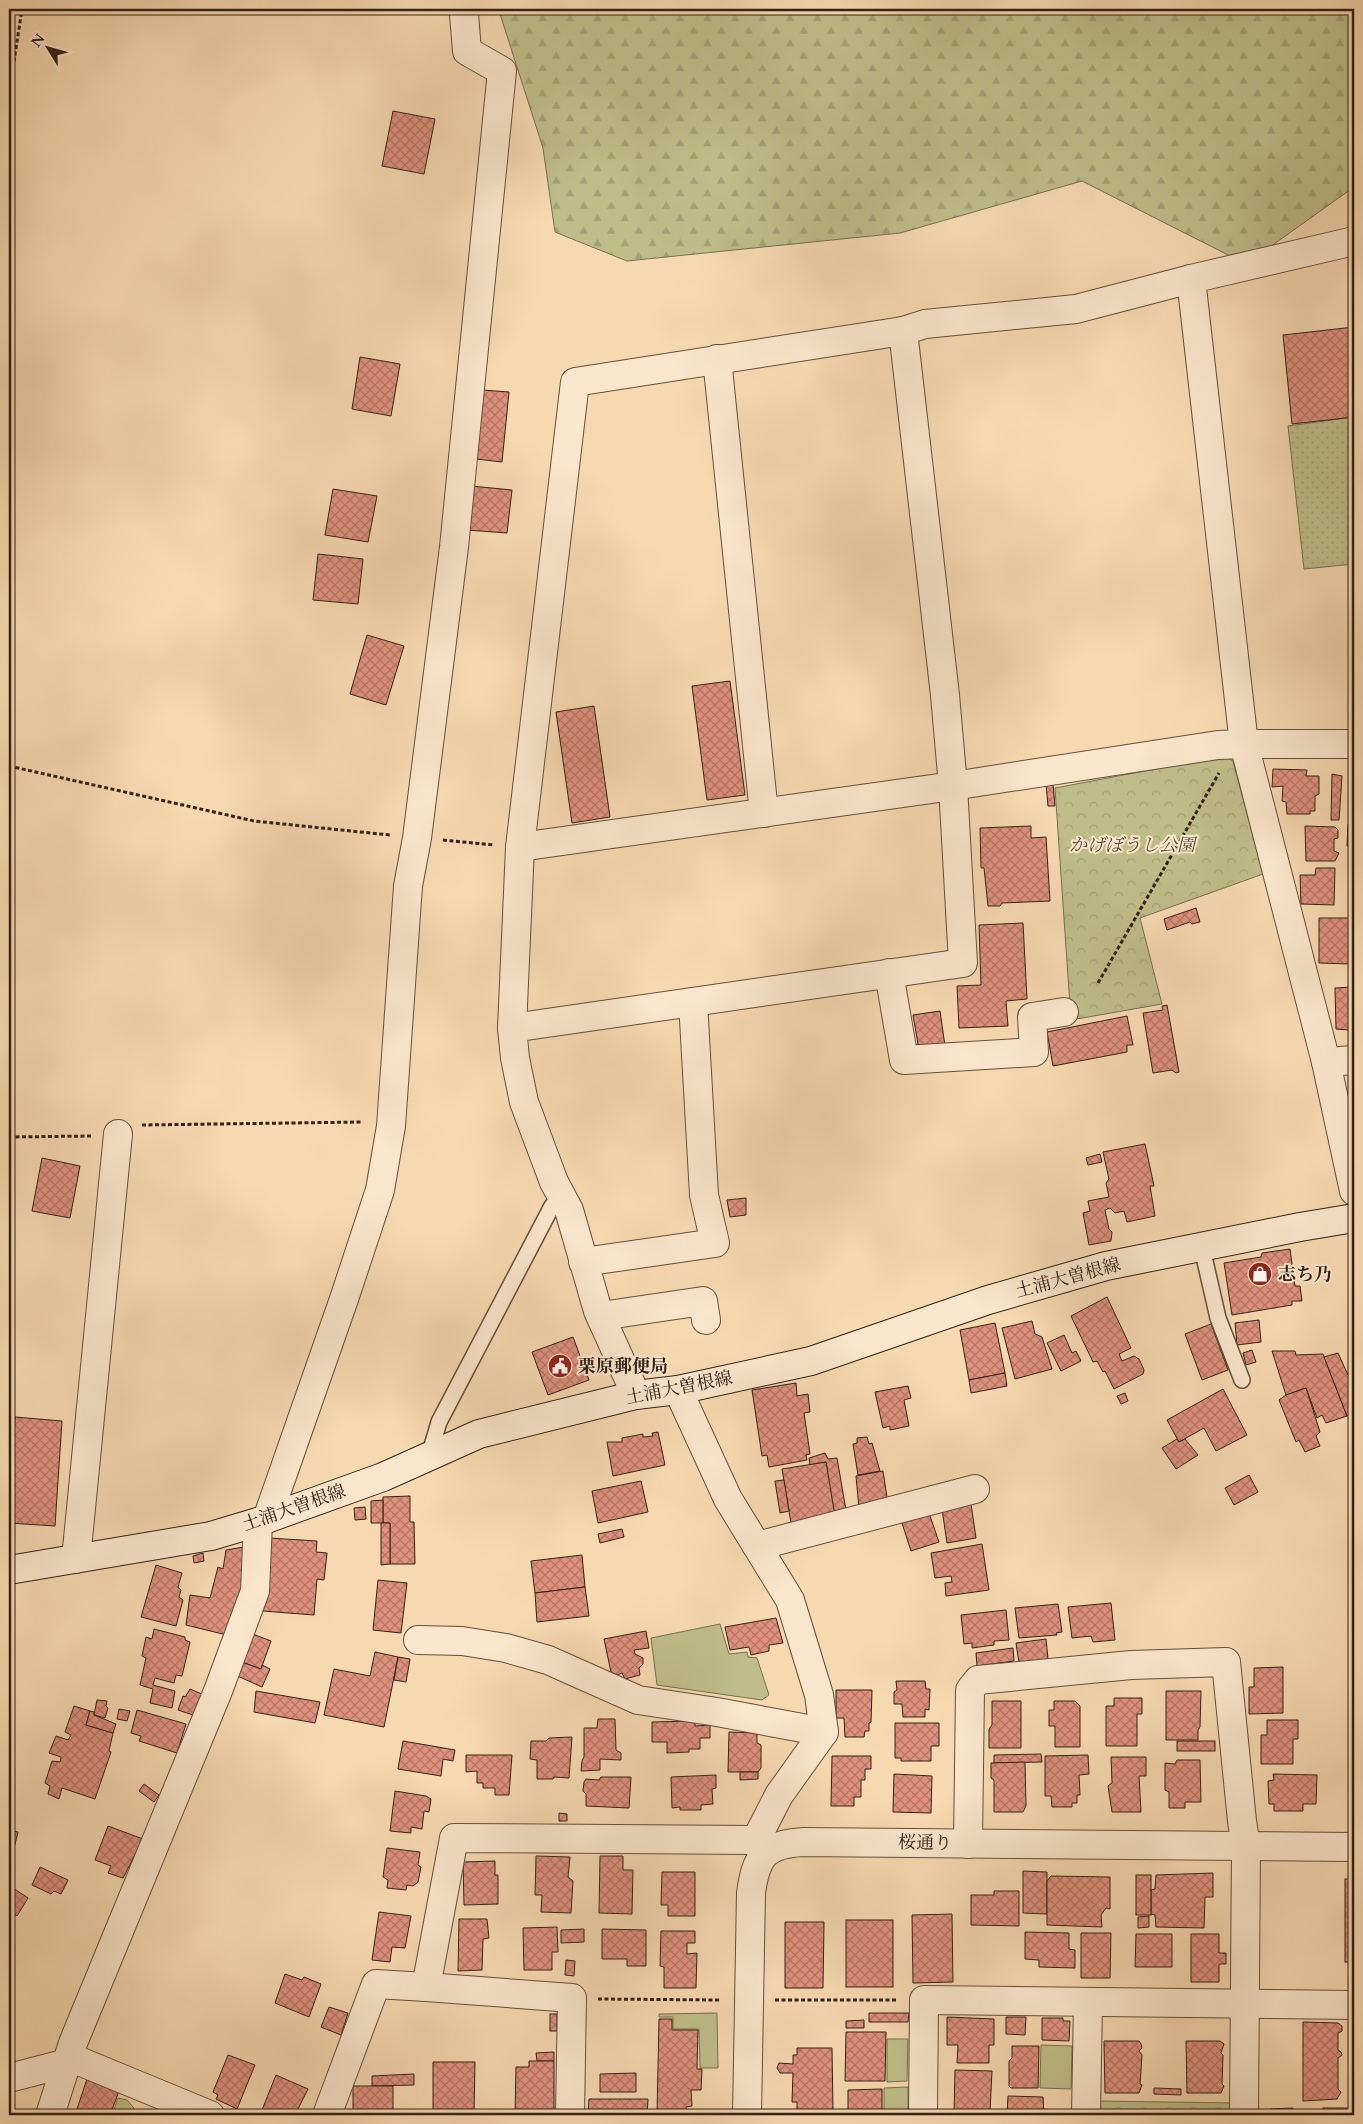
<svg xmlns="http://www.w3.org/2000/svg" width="1363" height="2124" font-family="Cardo,'Noto Serif JP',serif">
<defs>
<pattern id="grass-dots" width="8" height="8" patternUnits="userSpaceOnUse" patternTransform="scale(1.25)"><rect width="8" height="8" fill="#bfbe89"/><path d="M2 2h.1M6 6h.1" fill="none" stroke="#a5a376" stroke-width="1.8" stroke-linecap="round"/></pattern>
<pattern id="forest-firs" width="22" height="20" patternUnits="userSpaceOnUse" patternTransform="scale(1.25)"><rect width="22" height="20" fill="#bfbe89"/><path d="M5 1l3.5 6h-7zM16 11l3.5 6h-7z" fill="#a5a376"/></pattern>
<pattern id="park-crowns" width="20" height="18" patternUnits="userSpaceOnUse" patternTransform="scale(1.25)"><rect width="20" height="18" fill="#bfbe89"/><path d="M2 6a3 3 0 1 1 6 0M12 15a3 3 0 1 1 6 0" fill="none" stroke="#a5a376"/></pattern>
<pattern id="building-cross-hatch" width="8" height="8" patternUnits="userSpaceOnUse" patternTransform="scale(1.25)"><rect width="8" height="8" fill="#e0917e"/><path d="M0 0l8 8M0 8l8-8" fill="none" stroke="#b67666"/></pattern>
</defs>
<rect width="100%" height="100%" fill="#f7d9b0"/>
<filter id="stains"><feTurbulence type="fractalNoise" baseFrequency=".004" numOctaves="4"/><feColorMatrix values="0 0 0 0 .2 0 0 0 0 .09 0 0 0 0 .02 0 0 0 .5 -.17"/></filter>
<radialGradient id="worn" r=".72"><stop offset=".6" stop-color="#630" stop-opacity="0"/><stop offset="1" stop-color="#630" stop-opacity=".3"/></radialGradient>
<path fill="url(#grass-dots)" stroke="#787052" d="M1354,417v147l-50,5 -16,-143z"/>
<path fill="url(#forest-firs)" stroke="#787052" d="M500,9h854v178l-108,77 -164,-83 -182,52 -273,28 -72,-29 -12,-84 -43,-134z"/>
<g fill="url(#park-crowns)" stroke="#787052">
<path d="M1224,756l9,5 30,113 -123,44 22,86 -91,16 -16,-232z"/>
<path d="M1100,2101l135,2 -1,12h-134z"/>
</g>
<g fill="#bfbe89" stroke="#787052">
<path d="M720,1624l9,30 18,-2 1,5 9,1 12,37 -7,5 -105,-15 -6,-47z"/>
<path d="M717,2013l1,55h-18l-1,-39h-26v-12h-14v-3z"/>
<path d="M887,2039h21l-1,42 -20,1z"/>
<path d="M1041,2045l31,1 -1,43 -31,-1z"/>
<path d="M908,2087v28h-24v-27z"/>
<path d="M118,2098l9,2 7,8 -3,7h-19z"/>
</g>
<g fill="url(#building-cross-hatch)" stroke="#32211b">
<path d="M393,111l42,8 -11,55 -42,-8z"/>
<path d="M1354,327v90l-62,7 -9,-89z"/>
<path d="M360,357l40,7 -9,52 -39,-7z"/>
<path d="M482,390l27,2 -7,70 -26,-3z"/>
<path d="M471,486l41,4 -5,43 -40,-3z"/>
<path d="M333,489l44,7 -9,46 -43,-7z"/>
<path d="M318,554l45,5 -5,45 -45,-4z"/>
<path d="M367,635l37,11 -18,59 -36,-11z"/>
<path d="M730,681l15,114 -38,5 -15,-114z"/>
<path d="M594,706l16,111 -38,6 -16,-111z"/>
<path d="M1273,769l34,1 -1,6h13v18l-4,2v15h-5v3h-23l-1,-12 -4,-1 1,-15 -11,1z"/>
<path d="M1332,774l10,2 -3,44h-8z"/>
<path d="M1046,784h7l2,22h-7z"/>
<path d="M1352,811h2v42h-2v-7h-5l1,-22h4z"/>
<path d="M1031,826v12l15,-1 4,64 -48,2 -2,3h-12l-4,-38h-3l-1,-40z"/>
<path d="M1305,826l30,1 3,3v8l-4,1v12l5,2 -4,8h-29z"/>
<rect x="1349" y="859" width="5" height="43"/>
<path d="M1316,868h19l-1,37 -33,-1 -1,-29h15z"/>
<path d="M1196,908l4,14 -8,2 -2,-2 -23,8 -3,-11z"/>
<path d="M1319,918h33l-2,46 -31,-1z"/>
<path d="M1023,923l4,76 -21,2 2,25 -49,2 -2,-42 24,-1 -2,-60z"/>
<path d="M1354,987v39h-4l-1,4 -13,-1 -1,-41z"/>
<path d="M1167,1005l12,67 -3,1 -4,-3 -19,3 -10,-60 20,-3 -1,-4z"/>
<path d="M940,1011l5,35 -26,4 -6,-35z"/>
<path d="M1127,1016l6,29h-6v7l-74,14 -6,-34z"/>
<path d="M1145,1144l9,42h-4l5,30 -28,6 -3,-11 -9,2 -5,-5 -5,2 4,19 3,3 -1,9 -22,4 -6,-32 7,-2 -2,-10 21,-4 -3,-14 3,-4 -6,-27z"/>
<path d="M1100,1154l2,8 -14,3 -2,-7z"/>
<path d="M42,1158l38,8 -10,52 -38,-7z"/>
<path d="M746,1198v17l-16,2 -3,-17z"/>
<path d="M1290,1249l5,37h5l2,15h-10v4l-60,10 -8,-52 37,-6 1,-4z"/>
<path d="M1107,1297l24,51 -12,6 3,7 12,-5 5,3 5,11 -1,4 -29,15 -9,-18 -2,1 -6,-11 -4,1 -22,-46z"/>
<path d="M1259,1320l2,22 -24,3 -2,-22z"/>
<path d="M1032,1321l3,13 7,3 10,32 -37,10 -13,-51z"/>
<path d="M995,1323l10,50 -36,7 -9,-50z"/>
<path d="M1211,1324l17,46 -26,10 -17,-46z"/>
<path d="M1064,1335l8,18 4,-2 5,10 -20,10 -14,-28z"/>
<path d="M573,1337l16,43 -41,15 -16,-43z"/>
<path d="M1252,1350l4,12 -10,3 -3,-12z"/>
<path d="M1272,1351h23l1,4 27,-1 24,62 -21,7 -4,-8 -5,3 -11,-30 -20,7z"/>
<path d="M1338,1353l10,22 6,-3v40l-7,4 -23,-59z"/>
<path d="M1005,1373l2,13 -36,7 -2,-13z"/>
<path d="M796,1383l1,13 11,-2 2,18 -6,1 6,41 -4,1 1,5 -38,7 -2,-12 -5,1 -10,-66z"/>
<path d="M908,1386l3,12 -7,2 5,26 -19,4v-4l-7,2 -8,-36z"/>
<path d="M1306,1388l14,44 -4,4 4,10 -15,6 -6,-12 -3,2 -17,-42 7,-5z"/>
<path d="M1223,1389l24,46 -31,16 -12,-23 -25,14 -12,-22z"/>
<path d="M1125,1393l3,8 -7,3 -4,-8z"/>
<path d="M15,1417l47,4 -7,105 -46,-3z"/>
<path d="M658,1432l7,33 -52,11 -6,-34h15v-4l21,-4v3l10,-1 -1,-3z"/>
<path d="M867,1437l2,7 3,-1 8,28 -22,4 -5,-31 4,-1v-5z"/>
<path d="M1177,1439l2,3 6,-3 13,16 -22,14 -14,-21z"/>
<path d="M825,1453l3,6 9,-1 10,58h-14l-7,-54 -16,3 -1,-7z"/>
<path d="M826,1462l9,54 -44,7 -9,-54z"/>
<path d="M883,1471l5,33 -29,4 -3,-32z"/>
<path d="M1249,1475l9,17 -24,13 -9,-17z"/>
<path d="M784,1480l5,31 -9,2 -5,-32z"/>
<path d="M641,1481l7,31 -50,11 -6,-32z"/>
<path d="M410,1496v26h4l1,42h-25v-41h-7v-26z"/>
<path d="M383,1500v23h-12v-22z"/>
<path d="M971,1504l5,34 -29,5 -5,-34z"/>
<path d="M365,1507l1,12 -11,1 -1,-12z"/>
<path d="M929,1513l10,29 -28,9 -9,-28z"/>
<path d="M381,1523h9v41l-9,1z"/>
<path d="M622,1529l2,8 -24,6 -2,-9z"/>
<path d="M269,1538l48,3 -1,11 11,1 -3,27 -7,-1 -3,36 -51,-4z"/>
<path d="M982,1544l7,46 -43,6 -1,-13 7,-1 -1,-6 -16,2 -4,-25z"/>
<path d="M250,1546l-3,39 -16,51 -45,-11 4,-30 20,3 8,-31 5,2 3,-19z"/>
<path d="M203,1553l1,8 -10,2 -1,-7z"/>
<path d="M582,1555l3,32 -50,6 -4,-32z"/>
<path d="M156,1565l26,8 -4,14 3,3 -2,7 4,3 -7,26 -35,-9z"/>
<path d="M378,1580l29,3 -6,50 -28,-3z"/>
<path d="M585,1587l4,29 -52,6 -2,-29z"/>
<path d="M1111,1603l4,37 -22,2 -2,-6 -19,2 -4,-31z"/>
<path d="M1058,1604l4,28 -6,1 1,2 -38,3 -4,-30z"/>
<path d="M1006,1610l3,30 -15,1v4l-22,3v-5l-8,1 -3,-29z"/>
<path d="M776,1618l7,25 -14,2v6l-18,4 -2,-8 -19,3 -5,-23z"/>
<path d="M154,1629l31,8v3l5,2 -8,34 -6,-1 -2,8 -19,-5 -2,7 22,6 -3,17 -22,-5 3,-14 -13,-4 6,-27 -4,-2 4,-19 6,2z"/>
<path d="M646,1631l3,17 -15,2 1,4 8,4v6l-4,4 1,7 -15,4 -3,-6 -10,4 -8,-38z"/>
<path d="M250,1633l21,8 -10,28 -22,-8z"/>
<path d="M1046,1639l2,20 -29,4 -3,-20z"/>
<path d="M1013,1648l1,13 -37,5 -1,-13z"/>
<path d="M375,1652l23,5 -14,70 -60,-12 10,-46 36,7z"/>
<path d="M398,1657l12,2 -4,23 -12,-2z"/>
<path d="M239,1661l22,8 1,-4 8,4 -8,18 -29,-13z"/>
<path d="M1283,1667v46l-34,1v-27h5v-19z"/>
<path d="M896,1681h29l1,8h4l-1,21 -4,-1v8h-22l-1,-13h-8v-12l3,-2z"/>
<path d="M190,1689l14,6 -8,21 -18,-6 5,-14 2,1z"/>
<path d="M836,1690h36l-1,32 -2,1v8h-4l-1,6h-19l-1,-19h-8z"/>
<path d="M256,1691l64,11 -5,21 -61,-11z"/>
<path d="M1166,1691h35l-1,36 -2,3v10h-32z"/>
<path d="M1114,1698h28v16h-5v32h-31v-40h8z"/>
<path d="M97,1700l10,1 -1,5 2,2 -3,10 -11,-3z"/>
<path d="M992,1701h29v47h-32v-19l3,-4z"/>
<path d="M1054,1701h21l5,5v41h-25v-21h-6v-16h5z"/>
<path d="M74,1706l16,5 -4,14 27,8 -4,18 2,1 -16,47 -33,-11 -3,11 -11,-5 2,-8 -5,-3 7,-22 8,1 1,-5 -12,-4 7,-17 12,4 3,-5 -6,-3z"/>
<path d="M119,1709l11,2 -3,10 -10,-2z"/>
<path d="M137,1710l49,14 -9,29 -38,-12 2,-5 -10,-3z"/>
<path d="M90,1711l4,1v3l22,9 -3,9 -27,-8z"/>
<path d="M598,1719h17l1,31 5,3v7l-21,-1v11l-19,1 1,-10 2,-4v-29h13z"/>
<path d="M1267,1720h31v19h-5v25h-32v-29h6z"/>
<path d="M695,1721v5l15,-1v13h-10v11h-11v3l-22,1v-11h-15v-20z"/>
<path d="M895,1723h44v23h-8v15h-30v-3h-6z"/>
<path d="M729,1732l28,1v10l4,2v23l-3,4h-30z"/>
<path d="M572,1737l-3,41 -15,-1 -1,2h-16v-19l-7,-1 1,-18h15l3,-3z"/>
<path d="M403,1741l52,9 -2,11 -10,-2 -2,17 -43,-7z"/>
<rect x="1177" y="1741" width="38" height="10"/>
<path d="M1041,1754l1,8 -48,1v-8z"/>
<path d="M466,1755h46l-3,40h-14v-7h-12v-5h-6v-12l-11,1z"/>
<path d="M1088,1755l1,19 -10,1 1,20h-3v8h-5v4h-20l-1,-11h-6v-40z"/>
<path d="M832,1756h39v13h-6v11h-4v17h-7v9h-23z"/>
<path d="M1111,1757h35v19h-7l2,36h-29l-4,-26 4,-3z"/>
<path d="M1177,1760h23l1,42h-16v6h-16v-16l-4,-2v-27l10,1z"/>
<path d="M1025,1762l1,44 -3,6h-29v-32l-3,-2v-15z"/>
<path d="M740,1772h18v7l-18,1z"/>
<path d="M894,1774l38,2 -1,37 -38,-1z"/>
<path d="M1273,1774l44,1 -1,29h-13v7h-29v-7h-5l-1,-23 6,-1z"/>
<path d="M716,1775v13l-4,1 1,15 -12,1v5h-21v-3l-8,1 -1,-31z"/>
<path d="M601,1777h30l-2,31 -43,-2v-12l-3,-3 1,-9 2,-3 13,1z"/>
<path d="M144,1784l15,11 -5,7 -15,-11z"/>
<path d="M395,1791l31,5 5,3 -2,13 -5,-1 -2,18 -11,-2v6l-21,-2z"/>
<path d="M559,1813l8,1v7h-8z"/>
<path d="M108,1826l35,13 -20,39 -15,-5 3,-7 -16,-6z"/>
<path d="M9,1830l9,2 -9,37z"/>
<path d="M387,1848l33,4 -2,13 3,2 -3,15 -5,4 -6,-1 -1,5 -19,-2 1,-8 -5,-3z"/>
<path d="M536,1856l34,1 -2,20 5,4 -2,32 -30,-1 1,-17h-7z"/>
<path d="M600,1856h23v14h10l-1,44 -33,-1z"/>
<path d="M495,1861v14h3v29l-34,1 -1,-43z"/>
<path d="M40,1867l28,13 -7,14 -7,-3 -3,3 -19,-9z"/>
<path d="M1023,1871l24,1v42l-24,-1z"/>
<path d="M662,1872h33v44h-27v-11h-7z"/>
<path d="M1213,1873v24h-8l-1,31 -48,-1 -1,-12 -4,-1v-24l4,-1 1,-14z"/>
<rect x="1136" y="1875" width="15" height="40"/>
<path d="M1051,1876l59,1v32l-4,-1 -5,7 1,12 -55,-2v-44z"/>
<rect x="1345" y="1879" width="9" height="83"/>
<path d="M13,1888l15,10 -11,18 -8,-5v-16z"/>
<path d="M994,1891h25v35l-48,-1v-30h23z"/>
<path d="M379,1912l32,4 -6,32 -13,-1 -2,15 -18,-2z"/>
<path d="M952,1914l1,68 -40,1 -1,-68z"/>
<path d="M1149,1916v11l-11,1v-11z"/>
<path d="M459,1919h28l2,19 -6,1 -1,31 -24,1z"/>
<rect x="846" y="1920" width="47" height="67"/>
<path d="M785,1922h39l-1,66h-38z"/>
<path d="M557,1927l1,25h-6v18h-28l-1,-42z"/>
<path d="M584,1929v13l-23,1v-13z"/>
<path d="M602,1929l44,1v36h-19v-7h-25z"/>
<path d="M661,1931h34v12h-8v11l10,-1 -1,35h-32v-21l-4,-1z"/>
<path d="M1025,1932l44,1v16l6,1v18l-36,-1v-7l-14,-1z"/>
<path d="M1081,1933h30l-1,45h-29z"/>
<path d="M1136,1934h36v33h-37z"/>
<path d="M1191,1934h28v19h7v11h-7v18h-28z"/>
<path d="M566,1960l9,1 -1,15 -9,-1z"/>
<path d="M285,1974l17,6 2,-3 17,7 -12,33 -34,-14z"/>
<path d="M329,2007l19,6 -7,22 -20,-8z"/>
<path d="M869,2013h40l-1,9h-39z"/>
<rect x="550" y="2014" width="7" height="17"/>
<path d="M947,2017l47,2v26h-5v18h-32l1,-18h-11z"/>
<path d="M1006,2017h20l-1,18 -19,-1z"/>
<path d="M1042,2018h21v3h7l-1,20 -27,-1z"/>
<path d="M659,2019h13v11h26l-1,39h5l-1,21h-10l1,16 -6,1 1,8h-30z"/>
<path d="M864,2020v8h-18v-7z"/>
<path d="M1303,2022l35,1 4,3v5l-4,2v17l3,2 1,3 -4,3v31l3,3 -4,7 -34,2z"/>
<path d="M846,2032h40l-1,49h-40z"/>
<path d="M1104,2041h35l2,3 1,4 -3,3 3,4 -2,29 2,1 -3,8h-34z"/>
<path d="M1186,2041h34l4,3 -3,9 2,2 -1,29 2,2 -3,7h-34z"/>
<path d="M1012,2046h27l-1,42h-27l-2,-2v-25l3,-3z"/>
<path d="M797,2048h35l1,63 -36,-1v-8h-5l1,-29h-13l-3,-5 2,-5 14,1v-9h4z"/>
<path d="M554,2052v9h-17l-1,-8z"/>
<path d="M228,2055l27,10 -18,44 -21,-10 2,-4 -5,-3z"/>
<path d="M529,2061h25v54h-39l1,-48h13z"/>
<path d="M433,2062h42l-1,53h-41z"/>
<path d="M955,2070l37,1 -2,41 -4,3 -32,-1z"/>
<path d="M636,2073v19h-36v-18z"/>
<path d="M414,2074v11l-42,1v-10z"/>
<path d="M276,2075l32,14 -13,26h-35z"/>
<path d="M87,2079l32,12 -9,24h-35z"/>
<rect x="353" y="2086" width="40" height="29"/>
<path d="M1154,2088l27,1v6l-27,-1z"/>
<path d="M882,2089v25l-34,1v-25z"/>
<path d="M1008,2096l35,1 1,18h-37z"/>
<path d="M589,2099h59l-1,16h-59z"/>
<path d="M1293,2108v7h-23v-6z"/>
<rect x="1323" y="2108" width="31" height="7"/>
</g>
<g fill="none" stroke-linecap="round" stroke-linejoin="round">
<g stroke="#634f40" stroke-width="18">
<g id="service">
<path d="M1202,1248l16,70 24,62"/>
<path d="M429,1456l10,-34 113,-216 11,-9"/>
</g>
</g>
<g stroke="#634f40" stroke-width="30">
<g id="minor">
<path d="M1191,279l53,465 82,318 28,129"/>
<path d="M717,359l47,454"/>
<path d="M520,847l433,-61 265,-41 26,-1"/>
<path d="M889,973l15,87 130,-8 -2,-35 32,-5"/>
<path d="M512,1028l451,-65 -10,-177 -8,-91 -42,-364"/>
<path d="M1326,1062l28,-2"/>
<path d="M583,1262l132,-19 -11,-48 -11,-193"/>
<path d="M601,1316l102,-15 3,19"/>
<path d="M678,1390l50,109 62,101 29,95 5,37 -45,63 -23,45"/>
<path d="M636,1395l-38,-84 -29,-101 -15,-28 -30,-80 -9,-44 -3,-30 8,-181 55,-465 328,-51 22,-7 151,-15 115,-30 163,-38"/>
<path d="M267,1519l77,-220 36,-109 11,-64 17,-240 9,-48 37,-291 48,-476 -35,-20 -3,-37 1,-5"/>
<path d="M757,1546l218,-57"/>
<path d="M76,1559l42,-425"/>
<path d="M418,1640l44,1 44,7 42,12 90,40 79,12 107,20"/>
<path d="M968,1844l2,-154 8,-10 153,-15 95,-3 16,159 4,26 -2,268"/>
<path d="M426,1987l146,11 -2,117"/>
<path d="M9,2078l58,-15 12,-2 131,54"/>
<path d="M50,2115l23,-72 145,-352 37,-100 3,-69"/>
<path d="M327,2115l49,-131 50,3 28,-149 302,2 11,11"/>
<path d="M923,2115l1,-115 430,5"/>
<path d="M1086,2115l2,-113"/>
</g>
</g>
<g stroke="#634f40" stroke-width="30">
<g id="tertiary">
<path d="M1244,744h110"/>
<path d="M747,2115l4,-222c5,-36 13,-49 52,-51l551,5"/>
</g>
</g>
<g stroke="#32211b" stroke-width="30">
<path id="secondary" d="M9,1570l202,-34 47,-14 125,-45 96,-43 157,-39 42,-5 133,-29 177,-61 118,-34 194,-39 54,-9"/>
</g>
<g stroke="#32211b" stroke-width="3" stroke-dasharray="4 2.5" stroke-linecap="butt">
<path d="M9,94l13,-85"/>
<path d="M9,766l245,55 136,14"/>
<path d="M443,840l51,5"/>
<path d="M1098,983l121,-210"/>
<path d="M142,1125l221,-3"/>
<path d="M9,1137l82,-1"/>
<path d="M598,1999l123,1"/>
<path d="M775,2000h121"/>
</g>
<use href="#service" stroke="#fae6cc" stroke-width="15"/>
<use href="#minor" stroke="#fae6cc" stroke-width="28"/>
<use href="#tertiary" stroke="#fae6cc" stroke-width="28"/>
<use href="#secondary" stroke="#fae6cc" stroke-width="28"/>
</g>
<defs>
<g id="shop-disc" transform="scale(1.25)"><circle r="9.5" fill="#8f2418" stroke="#fae6cc"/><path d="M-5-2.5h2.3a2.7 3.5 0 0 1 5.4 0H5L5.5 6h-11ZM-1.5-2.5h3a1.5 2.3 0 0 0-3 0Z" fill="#fff"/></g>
<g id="civic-disc" transform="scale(1.25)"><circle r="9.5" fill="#8f2418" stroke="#fae6cc"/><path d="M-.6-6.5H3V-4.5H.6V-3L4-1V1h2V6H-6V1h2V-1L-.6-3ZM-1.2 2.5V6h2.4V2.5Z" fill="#fff"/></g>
</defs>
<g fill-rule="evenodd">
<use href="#shop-disc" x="1260" y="1274"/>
<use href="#civic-disc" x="560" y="1366"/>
</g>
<g text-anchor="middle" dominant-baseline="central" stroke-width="4" stroke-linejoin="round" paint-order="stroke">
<g font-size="18" font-style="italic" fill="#554836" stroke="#fae6cc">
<text x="1132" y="845">かげぼうし公園</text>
</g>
<g font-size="18" font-weight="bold" fill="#32211b" stroke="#fae6cc" text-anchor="start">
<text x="1278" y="1274">志ち乃</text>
<text x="578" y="1366">栗原郵便局</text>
</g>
<g font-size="18" fill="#32211b" stroke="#fae6cc">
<text transform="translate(1068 1278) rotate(-15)">土浦大曽根線</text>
<text transform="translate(679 1388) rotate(-11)">土浦大曽根線</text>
<text transform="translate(294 1508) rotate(-19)">土浦大曽根線</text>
<text transform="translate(925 1843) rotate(1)">桜通り</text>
</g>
</g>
<rect width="1363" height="2124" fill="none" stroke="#f7d9b0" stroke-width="30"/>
<rect x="10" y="10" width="1343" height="2104" fill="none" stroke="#32211b" stroke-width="2.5"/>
<rect x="15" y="15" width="1333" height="2094" fill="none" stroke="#32211b"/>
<g transform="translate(48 48) rotate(307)" stroke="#fae6cc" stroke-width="4" paint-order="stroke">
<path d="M0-4L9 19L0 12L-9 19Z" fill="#32211b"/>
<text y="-8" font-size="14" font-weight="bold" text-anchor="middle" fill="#32211b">N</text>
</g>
<rect width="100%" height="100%" filter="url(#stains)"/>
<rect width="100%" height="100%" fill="url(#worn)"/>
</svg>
